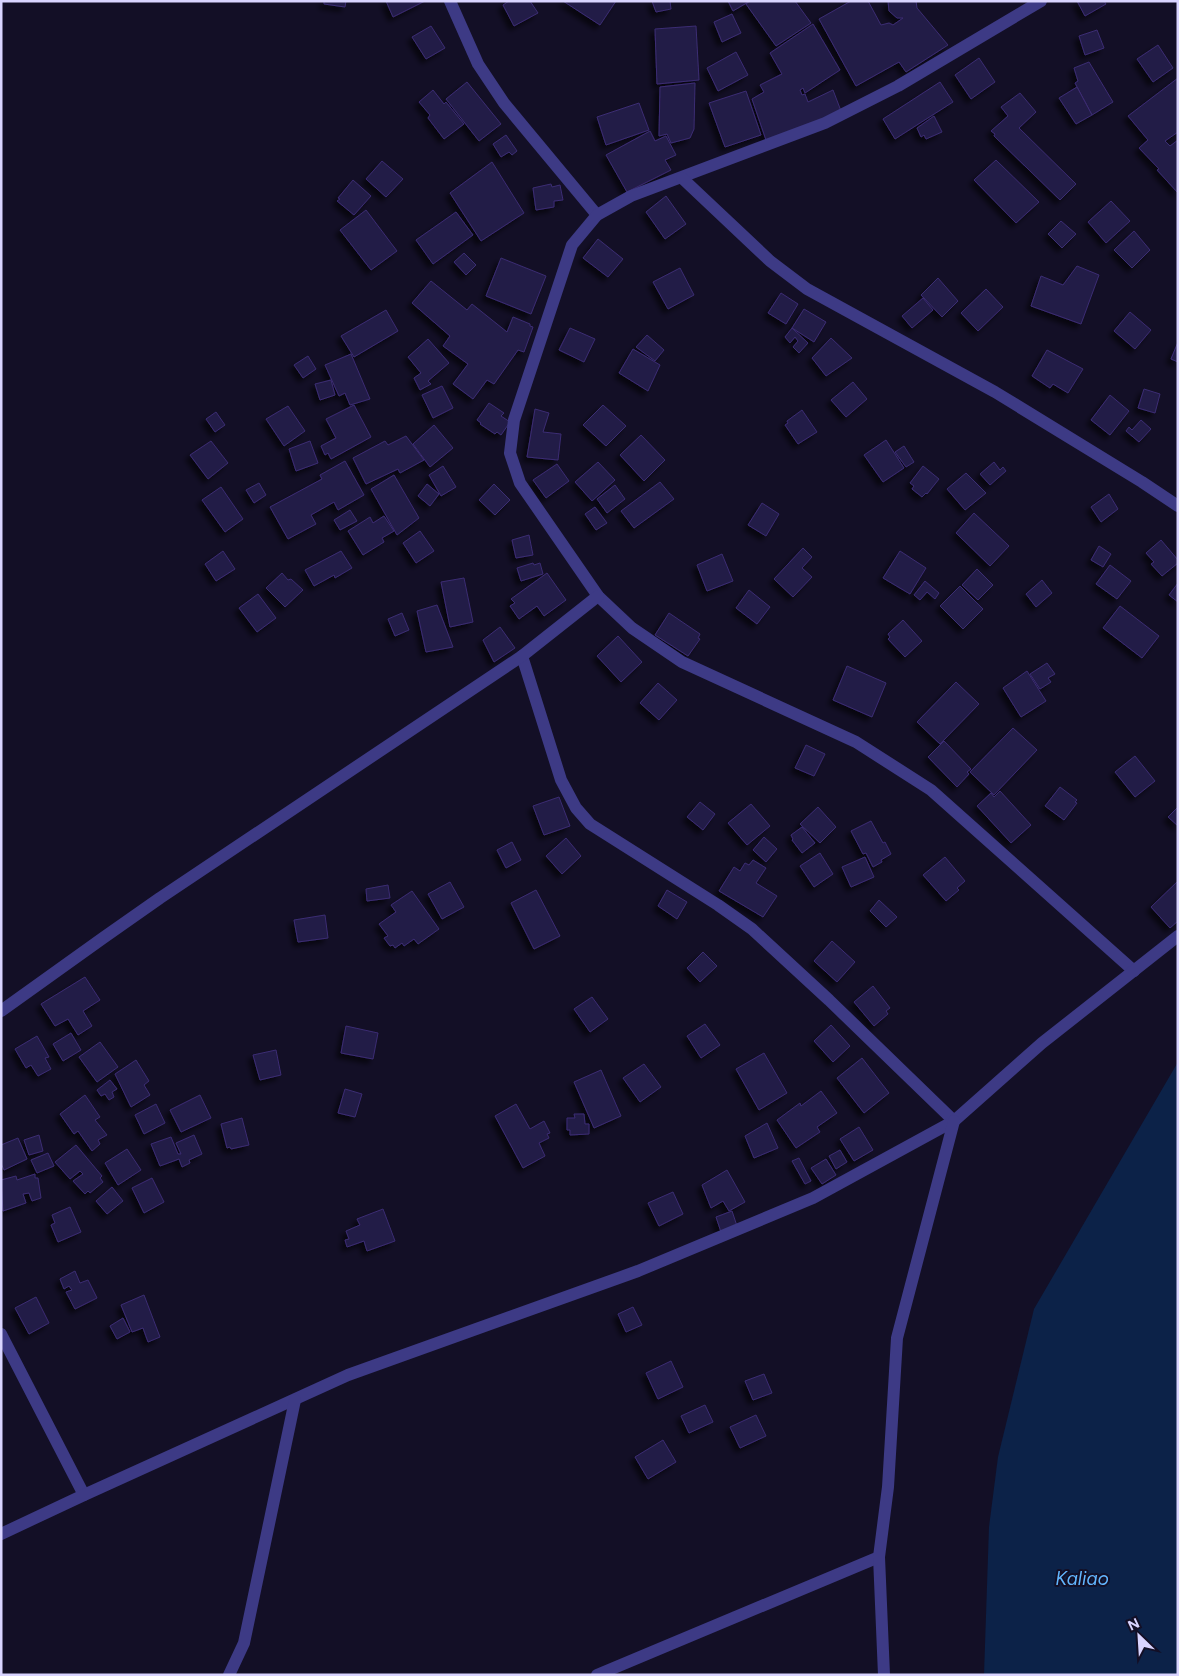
<svg xmlns="http://www.w3.org/2000/svg" width="1179" height="1676" font-family="Figtree,sans-serif">
<defs>
<filter id="shadow"><feDropShadow dx="-4.5" dy="4.5" stdDeviation="2.5" flood-color="#0009"/></filter>
</defs>
<rect width="100%" height="100%" fill="#130f26"/>
<path fill="#0c2248" d="M1178,1062v613h-194l5,-148 9,-70 36,-148z"/>
<g fill="#241b47" stroke="#3b2d73" filter="url(#shadow)">
<path d="M324,1h22l-1,6 -21,-3z"/>
<path d="M386,1h39l-32,16z"/>
<path d="M509,1h21l8,12 -24,13 -11,-21z"/>
<path d="M563,1h53l-16,24z"/>
<path d="M652,1h18l1,8 -15,3z"/>
<path d="M728,1h22l-17,10z"/>
<path d="M750,1h45l16,22 -35,23 -30,-42z"/>
<path d="M851,1h17l13,24 8,-2 4,2 10,-7h-6l-8,-7 -1,-10h28l1,7 31,37 -42,27 -7,-10 -43,24 -37,-67z"/>
<path d="M1077,1h27l2,3 -21,12z"/>
<path d="M732,14l9,19 -19,9 -8,-20z"/>
<path d="M813,24l27,46 -35,23 -2,-5 -3,2 2,5 3,-1 3,8 25,-12 8,21 -74,32 -15,-44 12,-7 -4,-7 22,-11 -12,-21z"/>
<path d="M431,26l14,22 -19,11 -14,-22z"/>
<path d="M696,26l3,54 -42,4 -2,-55z"/>
<path d="M1097,30l7,18 -19,7 -6,-19z"/>
<path d="M1158,45l15,23 -20,14 -16,-23z"/>
<path d="M736,52l12,23 -30,16 -11,-23z"/>
<path d="M979,58l16,24 -24,17 -16,-24z"/>
<path d="M1089,62l24,40 -21,13 -17,-32 3,-2 -4,-13z"/>
<path d="M1178,78v54l-13,9 5,5 8,-6v53l-21,-23 2,-1 -20,-21 9,-8 -20,-24z"/>
<path d="M467,82l34,42 -22,17 -33,-42z"/>
<path d="M940,82l13,20 -58,37 -12,-20z"/>
<path d="M695,83l-1,46 -4,9 -19,5 -4,-9 -8,2 1,-49z"/>
<path d="M1077,87l15,28 -16,9 -17,-26z"/>
<path d="M433,90l11,14 2,-2 18,22 -20,15 -16,-21 2,-3 -11,-13z"/>
<path d="M746,91l15,44 -36,12 -16,-44z"/>
<path d="M1020,93l16,19 -17,16 57,56 -16,16 -66,-64 1,-2 -4,-3 17,-15 -7,-9z"/>
<path d="M639,103l10,27 -43,15 -9,-28z"/>
<path d="M934,116l8,16 -16,7 -2,-4 -3,2 -4,-9z"/>
<path d="M650,131l5,10 11,-5 10,19 -11,5 6,10 -44,22 -21,-37z"/>
<path d="M506,135l11,16 -5,4 -3,-3 -8,5 -8,-13z"/>
<path d="M996,160l43,42 -23,21 -42,-43z"/>
<path d="M382,161l21,18 -17,18 -20,-18z"/>
<path d="M492,162l32,51 -43,28 -31,-48z"/>
<path d="M353,180l18,16 -17,19 -17,-14 3,-2 -2,-1z"/>
<path d="M551,184l1,3 8,-2 3,15 -9,1v6l-18,3 -3,-22z"/>
<path d="M666,196l20,28 -21,15 -19,-27z"/>
<path d="M1111,201l19,20 -24,22 -18,-21z"/>
<path d="M366,210l31,41 -26,19 -31,-40z"/>
<path d="M456,212l17,23 -40,29 -17,-24z"/>
<path d="M1061,221l15,13 -14,14 -14,-14z"/>
<path d="M1134,231l16,19 -18,18 -18,-18z"/>
<path d="M598,239l25,20 -15,18 -25,-19z"/>
<path d="M464,253l12,12 -10,10 -12,-13z"/>
<path d="M501,258l45,18 -15,38 -45,-18z"/>
<path d="M1077,266l22,9 -18,49 -50,-18 10,-30 22,9z"/>
<path d="M680,268l14,27 -26,14 -15,-27z"/>
<path d="M938,278l20,23 -16,16 -21,-22z"/>
<path d="M431,281l36,29 5,-6 35,28 6,-15 17,7v2l3,1 -9,25 -6,-2 -24,34 -7,-4 -14,19 -20,-15 15,-20 -25,-18 7,-10 -38,-33z"/>
<path d="M986,289l17,18 -25,24 -17,-18z"/>
<path d="M781,293l17,11 -12,20 -18,-11z"/>
<path d="M923,298l10,12 -21,18 -10,-12z"/>
<path d="M804,309l22,13 -12,20 -22,-14z"/>
<path d="M386,310l12,21 -44,26 -13,-21z"/>
<path d="M1130,312l21,18 -16,19 -21,-18z"/>
<path d="M570,328l25,11 -11,23 -25,-12z"/>
<path d="M792,328l16,15 -9,10 -6,-6 5,-6 -3,-4 -5,6 -5,-6z"/>
<path d="M647,335l17,15 -9,11 -19,-14z"/>
<path d="M831,338l21,20 -26,18 -14,-18z"/>
<path d="M428,339l21,24 -21,18 3,3 -11,6 -6,-12 7,-5 -13,-16z"/>
<path d="M1178,342v20l-7,-3z"/>
<path d="M633,349l27,16 -12,26 -29,-18z"/>
<path d="M1047,350l36,19 -15,24 -15,-9 -3,4 -18,-12z"/>
<path d="M351,354l19,45 -20,6 -5,-12 -6,3 -14,-31z"/>
<path d="M308,356l8,13 -13,9 -9,-13z"/>
<path d="M331,380l4,15 -15,5 -5,-16z"/>
<path d="M853,382l14,17 -21,18 -15,-17z"/>
<path d="M442,386l11,22 -20,10 -11,-23z"/>
<path d="M1144,389l16,5 -5,19 -17,-5z"/>
<path d="M1110,395l19,16 -19,24 -19,-15z"/>
<path d="M489,403l15,10 -3,3 9,6 -9,13 -4,-3 -2,2 -15,-10 1,-1 -4,-3z"/>
<path d="M354,405l17,32 -40,22 -3,-6 -3,2 -4,-9 15,-8 -10,-19z"/>
<path d="M603,405l23,21 -20,20 -23,-21z"/>
<path d="M288,406l17,25 -21,15 -18,-27z"/>
<path d="M535,409l14,4 -6,19 18,2 -3,26 -31,-3z"/>
<path d="M802,410l15,22 -19,12 -13,-19 3,-2 -1,-2z"/>
<path d="M216,412l9,13 -10,7 -9,-13z"/>
<path d="M1141,420l10,9 -12,13 -13,-11 3,-4 3,3z"/>
<path d="M434,425l19,23 -23,19 -17,-23z"/>
<path d="M641,435l24,25 -21,21 -24,-26z"/>
<path d="M406,436l18,24 -24,13 -2,-4 -32,15 -13,-26 32,-17 3,4z"/>
<path d="M886,440l18,28 -21,14 -19,-27z"/>
<path d="M211,441l17,22 -20,16 -18,-24z"/>
<path d="M310,441l8,22 -22,8 -7,-22z"/>
<path d="M904,446l10,16 -8,5 -11,-15z"/>
<path d="M345,461l19,34 -26,15 -4,-8 -23,13 5,9 -28,15 -18,-32 52,-28 -2,-4z"/>
<path d="M598,462l17,18 -23,21 -17,-19z"/>
<path d="M994,462l6,8 3,-3 3,4 -16,14 -10,-11z"/>
<path d="M557,464l12,17 -23,17 -13,-18z"/>
<path d="M443,466l13,21 -15,9 -12,-21z"/>
<path d="M923,466l16,13 -12,15 -1,-1 -4,4 -10,-8 2,-3 -4,-3z"/>
<path d="M966,473l20,20 -21,17 -18,-21z"/>
<path d="M394,475l25,43 -22,17 -26,-46z"/>
<path d="M660,482l14,17 -40,29 -13,-17z"/>
<path d="M259,483l7,12 -12,8 -8,-13z"/>
<path d="M427,484l12,10 -9,12 -12,-10z"/>
<path d="M494,484l16,16 -15,15 -16,-15z"/>
<path d="M615,485l10,14 -18,14 -10,-14z"/>
<path d="M221,487l22,32 -18,13 -23,-32z"/>
<path d="M1109,494l9,15 -17,13 -10,-15z"/>
<path d="M762,503l17,11 -13,22 -18,-11z"/>
<path d="M595,507l12,16 -11,7 -11,-16z"/>
<path d="M350,510l7,11 -17,9 -6,-10z"/>
<path d="M974,513l35,33 -19,20 -34,-33z"/>
<path d="M384,516l10,15 -12,7 2,4 -21,13 -15,-24 22,-14 3,6z"/>
<path d="M420,531l14,20 -18,12 -13,-20z"/>
<path d="M529,535l4,20 -17,3 -4,-18z"/>
<path d="M1161,540l17,20v3l-16,13 -11,-12 3,-2 -8,-9z"/>
<path d="M1099,546l12,8 -8,13 -12,-7z"/>
<path d="M803,548l9,9 -10,11 10,9 -19,20 -19,-18z"/>
<path d="M223,551l12,18 -19,12 -11,-17z"/>
<path d="M341,551l11,17 -17,10 -1,-3 -20,11 -9,-16z"/>
<path d="M900,551l26,17 -16,26 -27,-16z"/>
<path d="M722,554l11,27 -26,10 -10,-26z"/>
<path d="M533,563l1,2 6,-2 3,11 -22,7 -4,-13z"/>
<path d="M1110,565l21,16 -14,18 -21,-15z"/>
<path d="M977,569l16,16 -15,15 -16,-15z"/>
<path d="M282,573l6,7 3,-1 12,11 -18,17 -19,-19z"/>
<path d="M547,573l19,27 -22,16 -7,-10 -18,13 -9,-13 5,-3 -4,-4z"/>
<path d="M464,578l9,44 -23,5 -9,-45z"/>
<path d="M1042,580l10,13 -16,14 -10,-13z"/>
<path d="M925,581l14,12 -4,6 -8,-7 -7,8 -6,-5z"/>
<path d="M1178,583v19l-9,-7z"/>
<path d="M960,586l23,23 -20,20 -23,-23z"/>
<path d="M749,590l21,17 -13,17 -21,-16z"/>
<path d="M258,594l18,24 -19,14 -18,-24z"/>
<path d="M437,605l16,42 -27,5 -9,-41z"/>
<path d="M1120,606l39,30 -17,22 -39,-30z"/>
<path d="M402,613l7,17 -14,6 -7,-17z"/>
<path d="M669,613l31,21 -2,4 2,1 -12,17 -33,-21z"/>
<path d="M903,620l19,21 -17,16 -17,-18 2,-2 -2,-3z"/>
<path d="M500,627l15,21 -21,14 -11,-22z"/>
<path d="M618,636l24,26 -21,20 -24,-26z"/>
<path d="M1047,663l8,11 -7,4 3,4 -11,7 -10,-15z"/>
<path d="M847,666l39,17 -14,34 -39,-17z"/>
<path d="M1027,671l19,30 -25,16 -18,-29z"/>
<path d="M956,682l23,22 -39,40 -23,-22z"/>
<path d="M658,683l19,17 -18,20 -19,-17z"/>
<path d="M1013,728l24,22 -43,45 -24,-23z"/>
<path d="M944,741l27,28 -4,3 2,2 -12,13 -29,-30z"/>
<path d="M806,745l19,9 -11,22 -19,-8z"/>
<path d="M1135,756l20,25 -20,16 -20,-25z"/>
<path d="M1060,787l17,13 -2,2 2,1 -13,17 -19,-14z"/>
<path d="M1000,791l31,34 -20,18 -34,-37 14,-13 3,4z"/>
<path d="M559,797l11,29 -26,9 -11,-29z"/>
<path d="M700,802l15,12 -12,16 -16,-13z"/>
<path d="M751,804l19,22 -23,19 -19,-22z"/>
<path d="M818,807l18,20 -16,16 -20,-19z"/>
<path d="M1178,807v19l-10,-9z"/>
<path d="M871,821l12,22 2,-1 6,12 -10,6 1,2 -9,5 -7,-14 -3,1 -12,-23z"/>
<path d="M802,827l13,16 -13,10 -10,-13 1,-1 -2,-4z"/>
<path d="M764,837l13,12 -11,13 -13,-12z"/>
<path d="M566,838l15,18 -19,18 -16,-18z"/>
<path d="M512,842l9,18 -15,8 -9,-18z"/>
<path d="M820,853l13,21 -19,13 -14,-21z"/>
<path d="M865,857l9,20 -23,10 -9,-20z"/>
<path d="M945,857l20,24 -8,7 2,2 -13,11 -23,-26z"/>
<path d="M753,860l13,8 -10,15 21,13 -14,21 -44,-26 15,-24 6,4 5,-8 4,2z"/>
<path d="M1178,881v40l-8,7 -19,-21z"/>
<path d="M450,882l14,25 -22,12 -14,-25z"/>
<path d="M388,885l2,13 -23,3 -1,-12z"/>
<path d="M536,890l24,46 -26,13 -23,-46z"/>
<path d="M667,890l20,12 -10,17 -19,-13z"/>
<path d="M412,891l27,38 -21,15 -4,-5 -10,7 -2,-3 -7,5 -2,-3 -3,1 -6,-8 4,-2 -9,-12 17,-12 -5,-7z"/>
<path d="M879,900l18,17 -11,10 -16,-16z"/>
<path d="M325,915l3,23 -30,4 -4,-22z"/>
<path d="M832,941l23,21 -18,20 -23,-21z"/>
<path d="M703,952l14,14 -17,16 -13,-14z"/>
<path d="M85,977l15,23 -17,11 9,15 -14,9 -10,-16 -13,7 -14,-22z"/>
<path d="M873,986l17,22 -4,3 2,3 -14,12 -20,-24z"/>
<path d="M592,997l16,22 -18,13 -16,-23z"/>
<path d="M705,1024l15,21 -19,13 -14,-22z"/>
<path d="M831,1025l19,21 -17,16 -19,-21z"/>
<path d="M346,1026l32,7 -5,26 -32,-6z"/>
<path d="M71,1033l10,17 -18,11 -10,-17z"/>
<path d="M37,1036l12,21 -4,1 6,11 -13,7 -7,-11 -5,3 -11,-19z"/>
<path d="M100,1042l18,25 -21,15 -18,-25z"/>
<path d="M276,1050l5,25 -21,5 -7,-25z"/>
<path d="M764,1053l23,40 -28,17 -23,-41z"/>
<path d="M862,1058l27,35 -25,20 -27,-35z"/>
<path d="M136,1060l13,21 -5,4 6,10 -19,12 -16,-33z"/>
<path d="M644,1064l17,23 -21,15 -17,-24z"/>
<path d="M601,1070l20,46 -27,12 -20,-46z"/>
<path d="M110,1080l7,9 -5,3 2,5 -5,3 -4,-6 -4,2 -4,-6z"/>
<path d="M345,1089l17,5 -7,23 -17,-4z"/>
<path d="M821,1091l16,22 -20,14 3,5 -24,16 -19,-28 23,-17 1,3z"/>
<path d="M85,1095l15,22 -5,3 12,15 -9,5 2,4 -8,7 -14,-20 -4,3 -14,-20z"/>
<path d="M200,1095l11,23 -30,14 -11,-22z"/>
<path d="M156,1104l9,19 -21,11 -9,-19z"/>
<path d="M516,1104l14,25 14,-8 6,12 -3,1 2,4 -10,5 6,13 -22,12 -28,-52z"/>
<path d="M574,1114h10l1,10h4v10l-19,1v-5h-3v-12h8z"/>
<path d="M242,1118l7,27 -18,4 -1,-2 -3,1 -6,-24z"/>
<path d="M767,1123l11,25 -24,10 -9,-22z"/>
<path d="M859,1127l14,23 -19,11 -14,-22z"/>
<path d="M39,1135l4,16 -14,4 -5,-15z"/>
<path d="M194,1135l8,19 -13,6 1,3 -8,4 -3,-8 -19,7 -9,-22 20,-7 7,17h3l-5,-11z"/>
<path d="M18,1138l9,21 -23,11 -3,-7v-18z"/>
<path d="M76,1145l26,31 -2,2 3,4 -13,11 -2,-2 -3,3 -12,-13 10,-7 -3,-3 -10,8 -15,-17z"/>
<path d="M127,1149l14,21 -23,15 -13,-22z"/>
<path d="M840,1150l7,12 -11,7 -7,-13z"/>
<path d="M48,1153l6,13 -17,7 -6,-13z"/>
<path d="M799,1158l12,23 -6,3 -13,-23z"/>
<path d="M826,1159l10,16 -14,9 -11,-16z"/>
<path d="M727,1170l18,32 -16,9 -6,-10 -12,7 -9,-23z"/>
<path d="M35,1174v4h3l3,20 -9,3 -3,-8 -6,1 3,9 -23,8 -2,-31 15,-4 1,4z"/>
<path d="M152,1178l12,24 -20,11 -12,-25z"/>
<path d="M112,1187l11,14 -16,13 -11,-13z"/>
<path d="M673,1192l10,22 -24,12 -11,-23z"/>
<path d="M70,1207l11,25 -23,10 -7,-17 4,-2 -3,-8z"/>
<path d="M383,1209l12,32 -28,10 -3,-10 -17,6 -2,-7 4,-1 -3,-8 14,-6 -3,-6z"/>
<path d="M732,1211l5,15 -16,6 -5,-15z"/>
<path d="M75,1271l5,12 8,-3 9,18 -22,11 -9,-17 6,-2 -3,-4 -5,3 -4,-10z"/>
<path d="M144,1295l16,42 -12,5 -5,-14 -11,4 -11,-27z"/>
<path d="M36,1297l13,26 -20,11 -14,-26z"/>
<path d="M633,1307l9,18 -16,7 -8,-18z"/>
<path d="M123,1318l7,14 -13,7 -7,-13z"/>
<path d="M671,1361l12,26 -25,12 -12,-26z"/>
<path d="M764,1374l8,19 -19,7 -8,-19z"/>
<path d="M705,1405l8,17 -24,11 -8,-17z"/>
<path d="M756,1415l10,21 -26,12 -10,-21z"/>
<path d="M663,1440l13,22 -28,17 -13,-22z"/>
</g>
<g fill="none" stroke-linecap="round" stroke-linejoin="round">
<g stroke="#3d3a85" stroke-width="12">
<path d="M450,1l28,63 26,39 93,112"/>
<path d="M1041,1l-143,85 -73,37 -194,73 -34,19 -25,30 -58,175 -4,33 10,30 78,113 34,32 50,34 174,80 75,48 203,181"/>
<path d="M682,178l88,83 37,28 188,103 147,90 36,24"/>
<path d="M522,656l39,124 15,28 14,16 128,81 34,24 77,71 125,121"/>
<path d="M1,1011l102,-73 57,-40 362,-242 76,-60"/>
<path d="M1,1334l83,161"/>
<path d="M1,1534l83,-39 264,-120 290,-104 175,-73 141,-77 88,-78 136,-107"/>
<path d="M229,1675l15,-32 51,-243"/>
<path d="M597,1675l282,-118"/>
<path d="M884,1675l-5,-118 9,-70 9,-149 57,-217"/>
</g>
</g>
<g text-anchor="middle" dominant-baseline="central" stroke-width="4" stroke-linejoin="round" paint-order="stroke">
<g font-size="19" font-style="italic" fill="#62b6ff" stroke="#130f26">
<text x="1082" y="1578">Kaliao</text>
</g>
</g>
<rect width="1179" height="1676" fill="none" stroke="#d9d4ff" stroke-width="5"/>
<g transform="translate(1139 1636) rotate(335)" stroke="#130f26" stroke-width="4" paint-order="stroke">
<path d="M0-4L9 19L0 12L-9 19Z" fill="#d9d4ff"/>
<text y="-8" font-size="14" font-weight="bold" text-anchor="middle" fill="#d9d4ff">N</text>
</g>
</svg>
